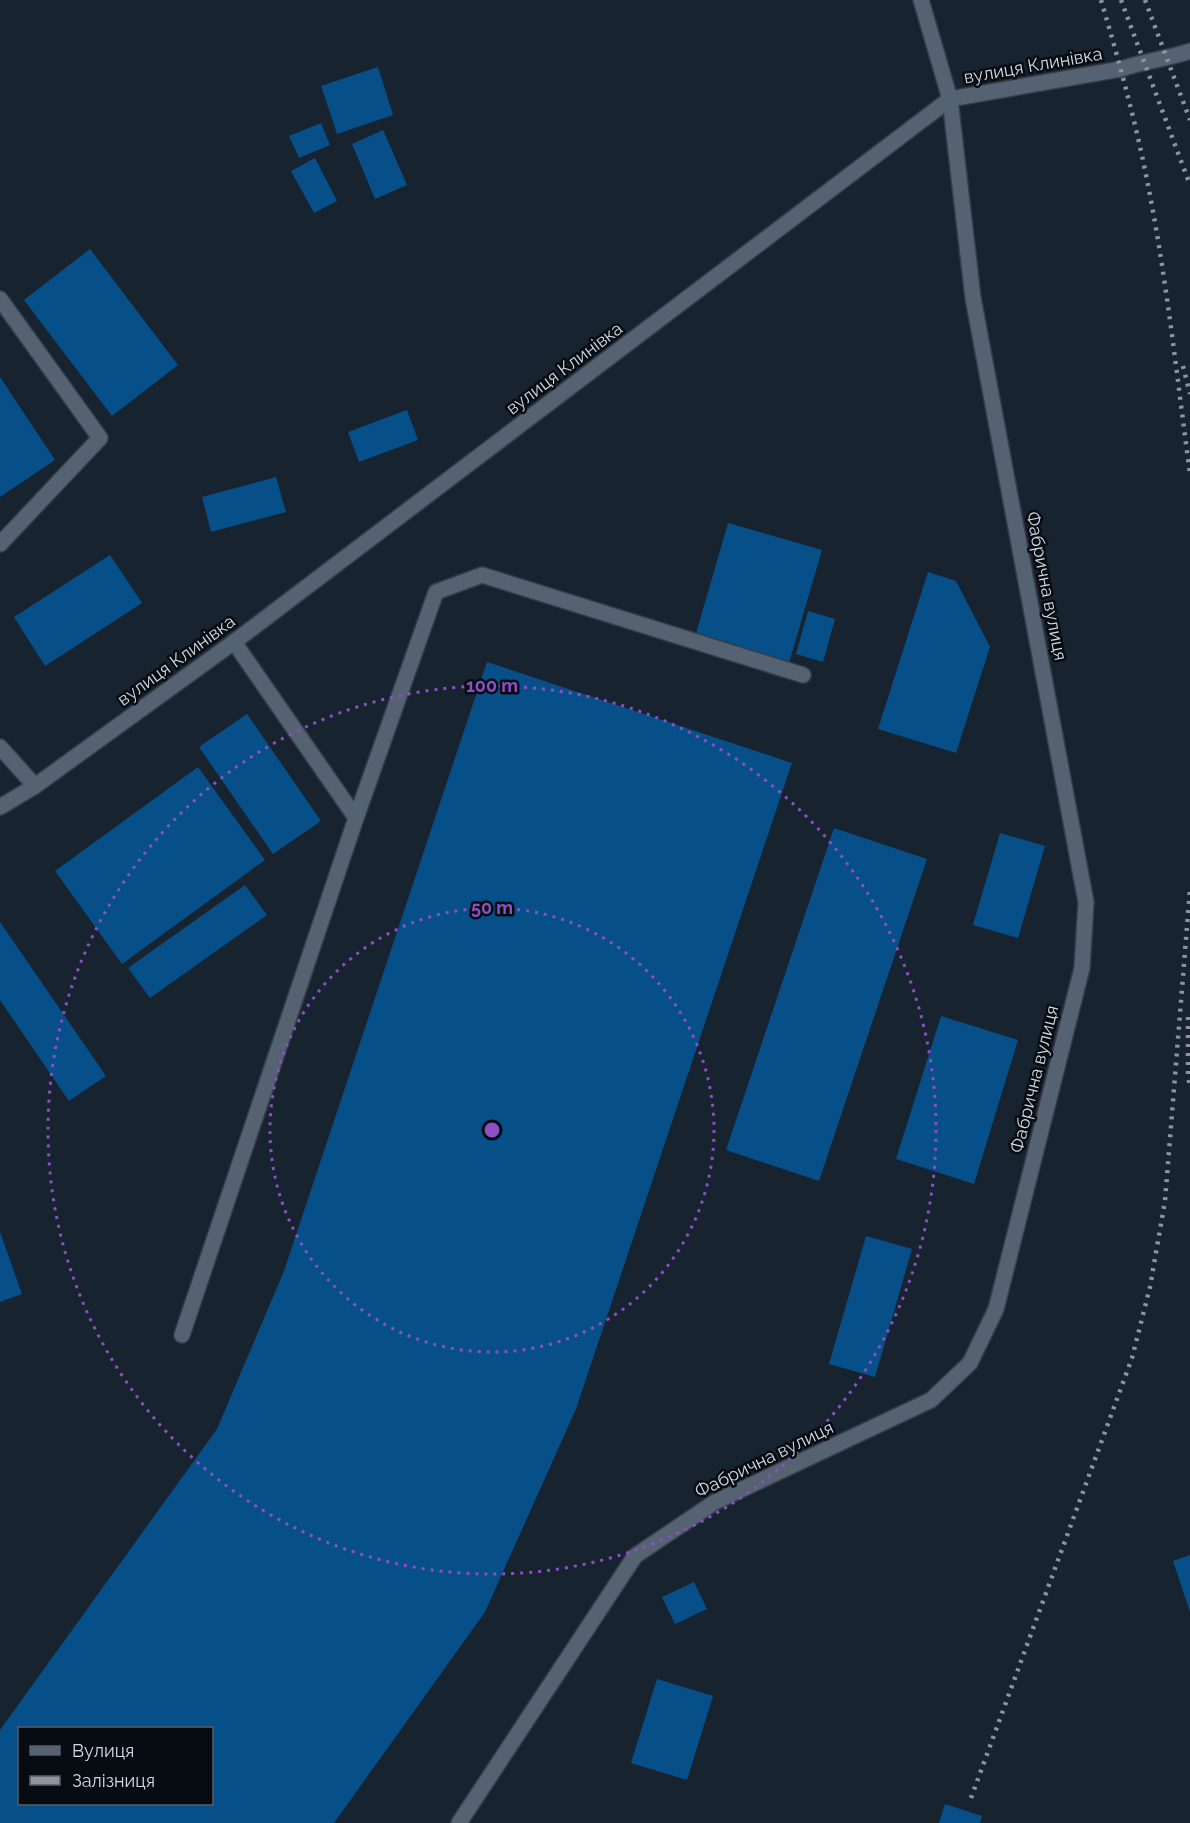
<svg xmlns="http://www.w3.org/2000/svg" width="1190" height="1823" font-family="Raleway,sans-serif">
<rect width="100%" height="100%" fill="#182330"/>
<g fill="#074f89" fill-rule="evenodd">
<path d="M378,67l15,48 -56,19 -16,-48z"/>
<path d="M321,123l9,22 -31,13 -10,-22z"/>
<path d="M383,130l24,55 -32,14 -23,-55z"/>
<path d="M315,158l22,43 -23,12 -23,-42z"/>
<path d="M90,249l88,116 -66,51 -88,-116z"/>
<path d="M0,377l55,83 -55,37z"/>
<path d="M407,410l11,30 -59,22 -11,-30z"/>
<path d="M276,477l10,35 -75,20 -9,-35z"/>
<path d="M728,523l94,27 -33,113 -94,-26z"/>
<path d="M110,555l32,48 -97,63 -31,-49z"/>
<path d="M928,572l28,9 34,66 -34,106 -78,-24z"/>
<path d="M808,611l27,8 -12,43 -27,-8z"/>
<path d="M487,662l305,101 -216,646 -91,203 -151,211h-334v-93l217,-301 67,-158zM20,1728h192v76h-192z"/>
<path d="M247,714l74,107 -48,33 -74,-107z"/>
<path d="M198,767l67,93 -143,104 -67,-93z"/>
<path d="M834,828l93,31 -108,322 -93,-31z"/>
<path d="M1000,833l45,13 -27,92 -45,-13z"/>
<path d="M245,885l22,30 -117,83 -22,-30z"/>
<path d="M0,922l106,154 -37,25 -69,-101z"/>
<path d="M941,1016l77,24 -44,144 -78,-25z"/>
<path d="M0,1232l22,62 -22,8z"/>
<path d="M866,1236l46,13 -37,128 -46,-13z"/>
<path d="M1190,1555v57l-17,-51z"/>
<path d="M694,1582l13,27 -32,15 -13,-27z"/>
<path d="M657,1679l56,17 -26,84 -56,-17z"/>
<path d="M945,1804l37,12 -2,7h-41z"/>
</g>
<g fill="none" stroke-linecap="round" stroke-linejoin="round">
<g stroke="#353d48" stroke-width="18">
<g id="minor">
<path d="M0,299l100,139 -100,106"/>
<path d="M234,642l122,176"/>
<path d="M0,747l35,39"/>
<path d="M0,807l35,-21 199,-144 716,-543 171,-30c23,-8 46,-10 69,-18"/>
<path d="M182,1335l174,-517 80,-226 46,-17 321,100"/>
<path d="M459,1823l176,-267 80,-54 216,-102 39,-37 26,-54 86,-341 4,-66 -113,-604 -23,-199 -29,-99"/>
</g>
</g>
<use href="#minor" stroke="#546271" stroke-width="15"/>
<g stroke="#8c959f" stroke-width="4.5" stroke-dasharray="3 6" stroke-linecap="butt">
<path d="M1101,0c18,61 35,123 47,185 19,96 29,193 42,289"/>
<path d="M1121,0l69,185"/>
<path d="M1145,0l45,120"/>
<path d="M1183,366l7,28"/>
<path d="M1188,1017v59l2,11"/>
<path d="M971,1798l161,-440 18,-71 15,-86 25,-312"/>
</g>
</g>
<g fill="none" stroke="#8c4fc6" stroke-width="3" stroke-dasharray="3 6">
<circle cx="492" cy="1130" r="222"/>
<circle cx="492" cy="1130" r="444"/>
</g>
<g text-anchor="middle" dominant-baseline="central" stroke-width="5" stroke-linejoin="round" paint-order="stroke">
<g font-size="18" fill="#d2dae2" stroke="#070c12">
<text transform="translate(1033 65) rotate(-10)">вулиця Клинівка</text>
<text transform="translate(564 368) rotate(-37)">вулиця Клинівка</text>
<text transform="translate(1047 586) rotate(79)">Фабрична вулиця</text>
<text transform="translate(176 660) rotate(-36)">вулиця Клинівка</text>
<text transform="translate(1034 1079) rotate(-76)">Фабрична вулиця</text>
<text transform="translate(764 1459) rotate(-26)">Фабрична вулиця</text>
</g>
</g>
<circle cx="492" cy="1130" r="9" fill="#8c4fc6" stroke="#070c12" stroke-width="3"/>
<g font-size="18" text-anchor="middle" font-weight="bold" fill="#8c4fc6" stroke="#070c12" stroke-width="5" stroke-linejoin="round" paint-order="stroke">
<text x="492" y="692">100 m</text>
<text x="492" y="914">50 m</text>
</g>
<rect x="18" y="1727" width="195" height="78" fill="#070c12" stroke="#585e65" stroke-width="1.5"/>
<rect x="30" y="1746" width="30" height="9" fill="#546271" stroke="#585e65" stroke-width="1.5"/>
<text x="72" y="1757" font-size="18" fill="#d2dae2">Вулиця</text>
<rect x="30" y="1776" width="30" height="9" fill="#8c959f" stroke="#585e65" stroke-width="1.5"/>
<text x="72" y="1787" font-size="18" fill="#d2dae2">Залізниця</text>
</svg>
